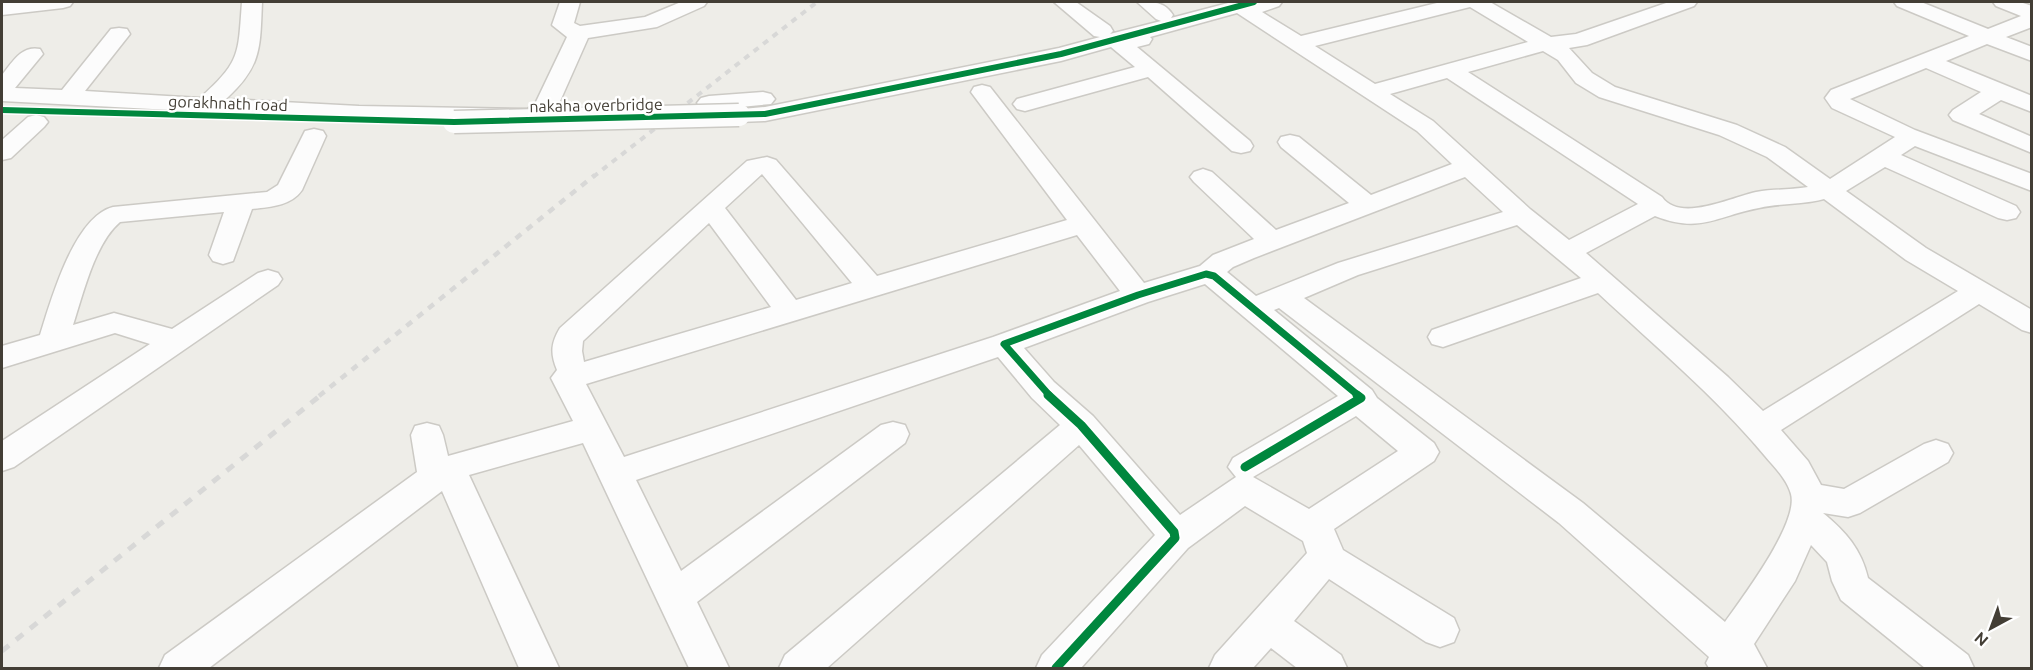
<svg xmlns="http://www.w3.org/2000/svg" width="2033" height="670" font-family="Ubuntu,sans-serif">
<rect width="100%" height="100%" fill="#eeede8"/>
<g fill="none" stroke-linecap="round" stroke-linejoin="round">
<g stroke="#cccac5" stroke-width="3">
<g id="minor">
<path d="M14,2h59l-3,4 -7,2 -61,7v-12z"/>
<path d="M242,2h20c-2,46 0,64 -36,97l133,7 168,3 8,-5 32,-67 -15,-12 8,-23h20l-6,21 6,3 65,-9 36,-15h26l-3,4 -47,21 -69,11 -31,70 -17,13 -8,2 -173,-3 -357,-19v-26c10,-12 19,-30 38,-26l3,5 -28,34 47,2 49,-61 8,-1 8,1 3,5 -45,57 115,7c41,-37 38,-43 42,-96z"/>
<path d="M1054,2h22l34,24 3,5 -3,3 51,-13 -5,-2 -19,-17c16,0 27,-1 36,13l-2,3 61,-16h50l-3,4 -17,6 39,24 140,-34h49l61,35 25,-3 93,-32h28l-3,4 -107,39 -18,3 23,25 23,14 122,38 48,22 45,32 65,-42 -63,-29 -7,-10 6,-8 138,-54 -72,-30 -3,-4h27l67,27 33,-13 -25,-10 -3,-4h27l12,4v21l-26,10 26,10v14l-45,-17 -41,17 86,35v16l-31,-12 -22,14 53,23v16l-79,-33 -4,-5 4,-5 28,-18 -55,-24 -76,31 65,31 117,44v17l-117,-45 -14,9 115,51 4,6 -4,6 -9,2 -9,-2 -113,-51 -39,24 80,57 106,62v23l-10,-3 -43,-26 -198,126 27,31 13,24 23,4 80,-45 12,-4 12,4 5,9 -5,9 -88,51 -12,4 -25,-4c23,19 38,36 45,65l100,77 6,13h-49l-84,-68 -9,-19 -5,-19 -16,-17 -16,36 -41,63 13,24h-58l-3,-5 3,-6 -150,-134 -280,-215 -5,2 98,80 5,8 57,45 5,9 -5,9 -100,68 9,21 111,68 5,12 -5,12 -14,5 -14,-5 -97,-63 -35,42 47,34 6,13h-50l-26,-20 -18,20h-44l6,-13 92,-102 -4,-12 -58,-35 -57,42 -107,120h-45l6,-13 113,-120 -76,-90 -252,223h-48l6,-13 275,-230 -28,-27 -34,-41 -362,123 45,91 200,-146 12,-3 12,3 4,9 -4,9 -208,159 32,66h-40l-106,-225 -114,32 90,193h-40l-77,-177 -233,177h-50l6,-13 252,-183 -6,-37 4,-9 12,-3 12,3 4,9 5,21 125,-35 -22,-43 6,-8c-7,-17 -6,-27 3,-42l187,-167 20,-4 9,3 101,116 190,-56 -96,-128 3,-5 8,-2 8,2 154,196 56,-17 13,-11 41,-16 -60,-57 -4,-5 4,-5 9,-3 9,3 64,58 73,-27 -68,-56 -3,-5 3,-5 9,-2 9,2 72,58 81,-31 -35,-33 -180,-118 -87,24 2,2 -3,5 -12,3 113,94 3,5 -3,5 -9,2 -9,-2 -84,-74 -123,34 -8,-2 -4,-5 4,-5 118,-32 -24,-20 -50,14 -296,60 -26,1 -8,-2 -4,-5 4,-5 34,-3 294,-59 41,-11 -6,-1zM1470,7l58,35 -153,42 -60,-38zM1543,51l15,9 18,23 23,14 120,38 48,22 41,30c-17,3 -35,2 -52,5 -24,5 -76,31 -94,5l-194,-125zM1447,78l191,126 -69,36 -39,-31 -97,-88 -43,-27zM762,174l90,109 -56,17 -71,-92zM1465,177l38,35 -165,51 -82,33 -29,-24 6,-5 21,-9zM1824,199l82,61 52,31 -195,120 -35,-34 -142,-124 69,-37c46,18 61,0 104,-8 22,-5 43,-3 65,-9zM709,223l62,84 -187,55 -2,-11 1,-10zM1517,225l64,53 -149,52 -4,7 4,7 11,3 155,-54c57,53 117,103 167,163 9,11 22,23 26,38 8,29 -49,104 -66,128l-142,-119 -279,-205 54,-23zM1077,235l43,56 -127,46 -369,120 -38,-73zM1205,284l133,112 -105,62 -5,9 8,10 -56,38 -87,-99 -39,-34 -30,-34 124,-46zM1356,416l42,35 -89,58 -56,-32z"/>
<path d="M763,92l8,2 4,5 -4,5 -62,6 -8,-2 -4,-5 4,-5 8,-2z"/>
<path d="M36,115l8,2 4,5 -4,5 -33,31 -9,2v-20l26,-23z"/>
<path d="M314,129l9,2 3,5 -24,54c-11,16 -32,17 -50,19l-19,52 -10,3 -10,-3 -4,-6 15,-43 -104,10c-25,21 -37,72 -47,103l41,-12 58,16 86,-56 10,-3 10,3 4,6 -4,6 -264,182 -12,4v-30l148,-97 -35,-11 -113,35v-22l38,-11c11,-35 34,-118 73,-128l154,-15 11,-7 27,-54z"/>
</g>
</g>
<use href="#minor" fill="#fcfcfc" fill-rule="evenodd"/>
<path stroke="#d8d8d7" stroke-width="4" stroke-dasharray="6 6" stroke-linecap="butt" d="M593,177l224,-175"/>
<path stroke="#d8d8d7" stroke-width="4.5" stroke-dasharray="7 7" stroke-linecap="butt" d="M319,396l276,-221"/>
<path stroke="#d8d8d7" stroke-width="5" stroke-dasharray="9 9" stroke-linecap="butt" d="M2,651l319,-256"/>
<g stroke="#cccac5" stroke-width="25" stroke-linecap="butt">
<path id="minor-bridge" d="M454,122l285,-7"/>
</g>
<use href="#minor-bridge" stroke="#fcfcfc" stroke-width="22"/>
<g stroke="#fff" stroke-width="9">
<path id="cycleway-far2" d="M2,110l452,12 311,-8 296,-60 193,-52"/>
</g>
<g stroke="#fff" stroke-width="10">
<path id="cycleway-far1" d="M1050,396l-46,-52 134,-49 68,-21 8,2 145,120"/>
</g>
<g stroke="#fff" stroke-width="13">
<g id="cycleway">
<path d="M1048,395l33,30 93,107 1,6 -119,130"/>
<path d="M1245,467l116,-69 -4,-3"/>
</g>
</g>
<use href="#cycleway-far2" stroke="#00873e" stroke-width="6"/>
<use href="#cycleway-far1" stroke="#00873e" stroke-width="7"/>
<use href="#cycleway" stroke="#00873e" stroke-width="9"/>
</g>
<g text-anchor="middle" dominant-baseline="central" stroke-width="5" stroke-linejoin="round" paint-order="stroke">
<g font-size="16" fill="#433e35" stroke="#fff">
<text transform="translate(228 103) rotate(2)">gorakhnath road</text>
<text transform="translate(596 105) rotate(-1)">nakaha overbridge</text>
</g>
</g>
<rect width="2033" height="670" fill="none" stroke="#433e35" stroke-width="6"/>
<g transform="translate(1991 628) rotate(221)" stroke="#ffffff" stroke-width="4.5" paint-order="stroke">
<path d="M0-4.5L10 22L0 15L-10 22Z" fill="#433e35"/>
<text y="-9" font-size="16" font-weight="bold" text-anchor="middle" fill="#433e35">N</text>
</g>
</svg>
